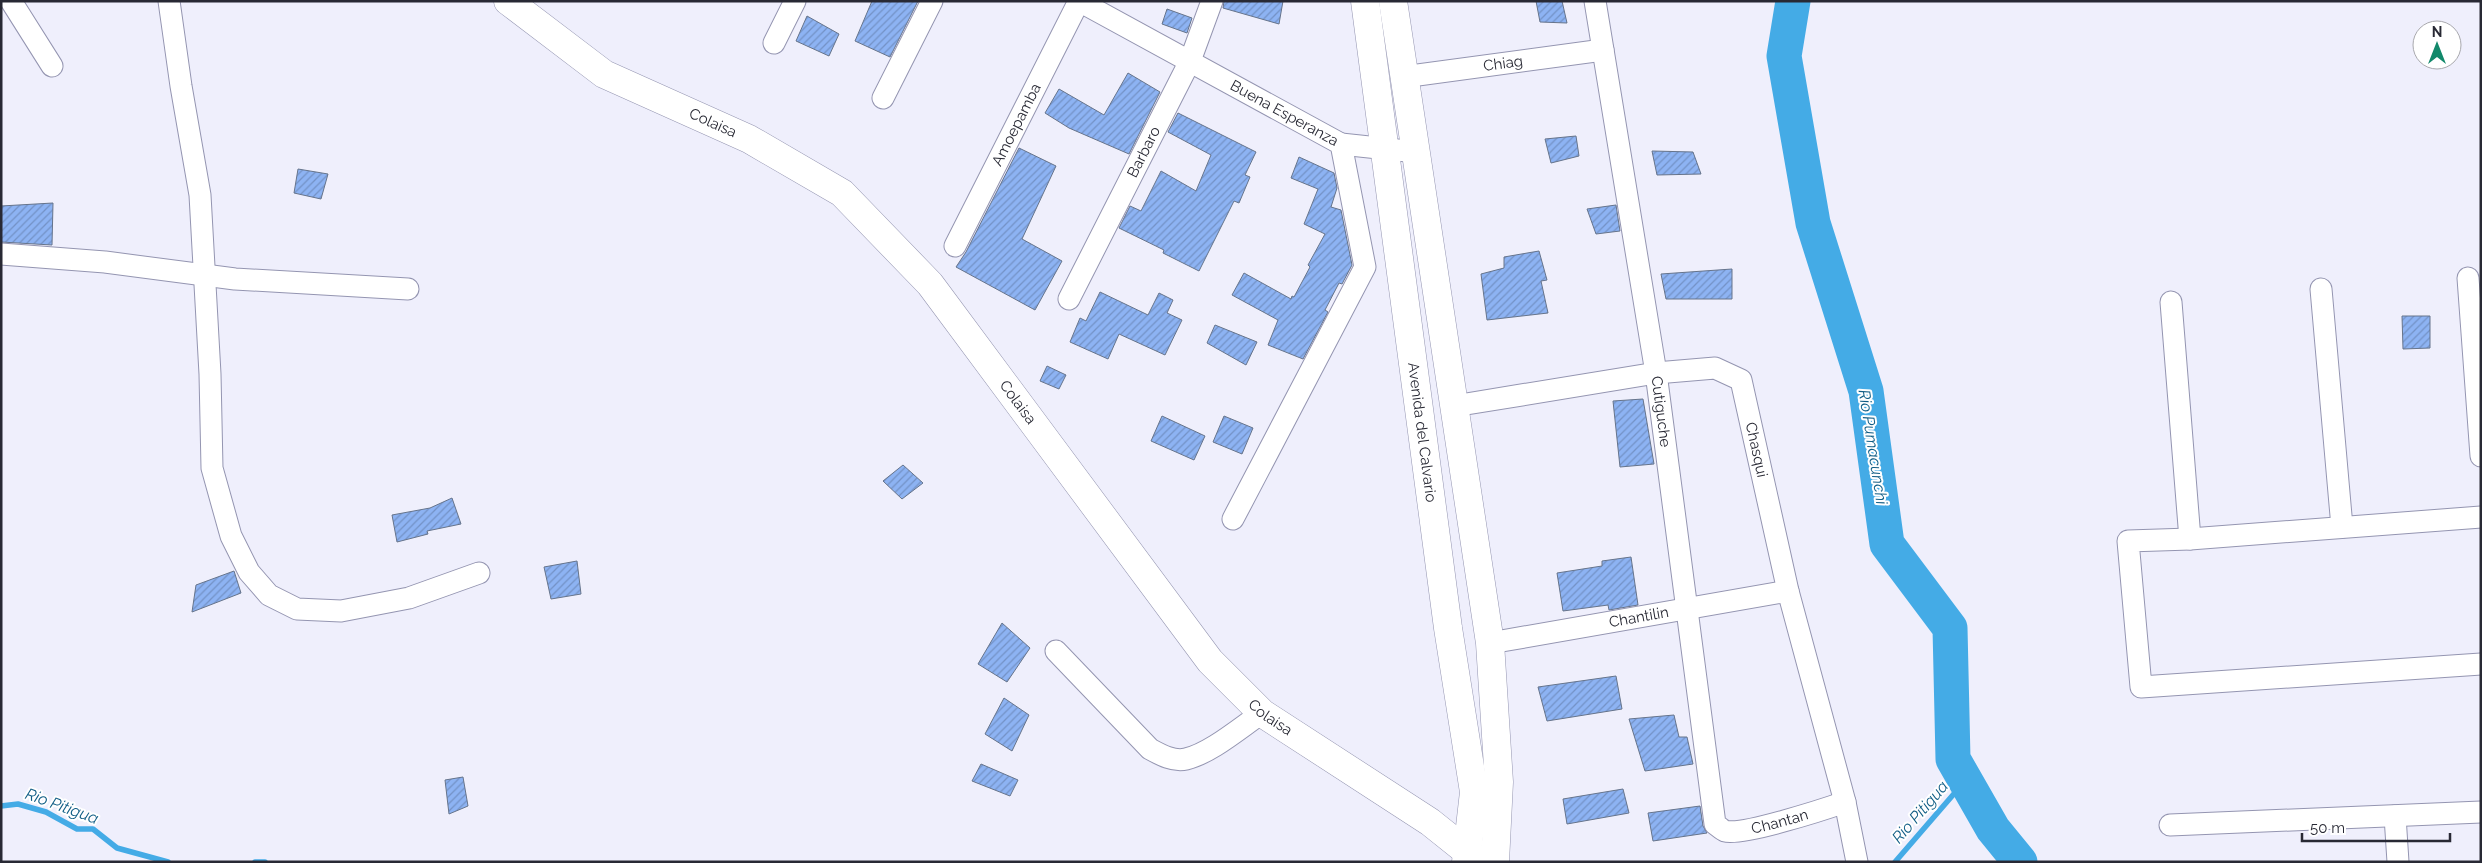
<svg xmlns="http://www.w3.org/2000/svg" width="2482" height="863" font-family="Raleway,sans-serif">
<defs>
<pattern id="building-hatch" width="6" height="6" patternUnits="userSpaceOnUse" patternTransform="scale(1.25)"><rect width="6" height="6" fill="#8db3f3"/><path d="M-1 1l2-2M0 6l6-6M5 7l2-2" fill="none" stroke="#7392c6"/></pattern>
</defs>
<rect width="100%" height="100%" fill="#efeffc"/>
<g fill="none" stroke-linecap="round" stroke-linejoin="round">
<g stroke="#44abe6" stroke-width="5.5">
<path d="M1,806l17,-2 28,8 31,17h16l24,19 51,14"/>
<path d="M255,862h10"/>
<path d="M1895,862l70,-81"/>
</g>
<path stroke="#44abe6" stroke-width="35" d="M1793,1l-9,55 29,167 53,168 21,153 63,84 3,131 40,70 27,33"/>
</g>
<g fill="url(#building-hatch)" stroke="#66748b">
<path d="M872,1h46l-28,56 -35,-16z"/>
<path d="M1224,1h59l-4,23 -56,-16z"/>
<path d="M1536,1h26l5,22 -27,-1z"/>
<path d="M1167,9l25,9 -5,15 -25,-9z"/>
<path d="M807,16l32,18 -10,22 -33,-15z"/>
<path d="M1128,73l32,19 -31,62 -60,-26 -24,-15 14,-24 45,26z"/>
<path d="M1178,113l78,39 -11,23 5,2 -11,26 -5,-2 -35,70 -36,-18 1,-3 -45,-22 11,-22 11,5 20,-40 35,20 15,-36 -43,-23z"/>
<path d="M1576,136l3,20 -28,7 -6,-24z"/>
<path d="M1019,148l37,18 -34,73 40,22 -27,49 -79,-43 10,-15z"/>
<path d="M1652,151l41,1 8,22 -44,1z"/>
<path d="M1299,157l35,16 3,15 -6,19 10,3 11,55 -10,19 -3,-1 -14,27 3,2 -25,47 -35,-14 10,-25 -46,-25 12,-22 47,26 1,-3 2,1 16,-30 -2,-2 17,-31 -21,-10 14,-35 -27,-11z"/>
<path d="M298,169l30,5 -7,25 -27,-6z"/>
<path d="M53,203l-1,42 -51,-3v-36z"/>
<path d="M1616,205l4,26 -24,3 -9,-25z"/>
<path d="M1539,251l8,29 -6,1 7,32 -61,7 -6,-46 23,-6v-11z"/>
<path d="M1732,269v30h-66l-5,-25z"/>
<path d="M1100,292l48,23 11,-22 14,7 -6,13 15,7 -17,35 -46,-21 -11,25 -38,-17 10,-24 6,3z"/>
<path d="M2402,316h28v32l-27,1z"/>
<path d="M1215,325l42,17 -11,23 -39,-22z"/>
<path d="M1047,366l19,9 -7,14 -19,-8z"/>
<path d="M1643,399l11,65 -34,3 -7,-66z"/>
<path d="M1162,416l43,20 -11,24 -43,-19z"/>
<path d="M1224,416l29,12 -11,26 -29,-12z"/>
<path d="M903,465l20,18 -21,16 -19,-18z"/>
<path d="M452,498l9,26 -34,7 1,3 -31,8 -5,-27 38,-7z"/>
<path d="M1631,557l7,48 -29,5 -1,-5 -45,6 -6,-38 45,-7v-5z"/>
<path d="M577,561l4,33 -30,5 -7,-32z"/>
<path d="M234,571l7,22 -49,19 4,-27z"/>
<path d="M1002,623l28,25 -23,34 -29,-18z"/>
<path d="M1616,676l6,33 -75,12 -9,-34z"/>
<path d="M1004,698l25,17 -17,36 -27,-17z"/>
<path d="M1674,715l5,22h8l6,27 -48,7 -16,-52z"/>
<path d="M981,764l37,16 -8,16 -38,-15z"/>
<path d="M463,777l5,29 -19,8 -4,-34z"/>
<path d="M1623,789l6,24 -62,11 -4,-25z"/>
<path d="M1700,806l3,20 4,7 -54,8 -5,-28z"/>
</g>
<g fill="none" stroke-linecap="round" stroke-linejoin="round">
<g stroke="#9495b1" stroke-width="23">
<g id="minor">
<path d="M11,1l41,65"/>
<path d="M169,1l12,85 19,109 10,179 2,94 19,68 18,36 20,23 28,14 44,2 68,-13 70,-25"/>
<path id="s1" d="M1079,1l262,143 24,123 -132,252"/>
<path id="s2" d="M1595,1l61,372 59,451c3,2 7,6 10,7 17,5 100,-22 120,-29"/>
<path d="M774,43l21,-42"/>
<path id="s3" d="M1403,77l200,-27"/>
<path d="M883,98l49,-97"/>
<path d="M1341,144l75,8"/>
<path id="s4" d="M955,246l124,-245"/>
<path d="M1,254l104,8 130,17 173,10"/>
<path d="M2468,278l13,178"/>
<path d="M2321,289l21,238"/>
<path id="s5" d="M1069,299l121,-238 22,-60"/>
<path d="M2171,302l19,237"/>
<path id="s6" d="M1454,406l202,-33 59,-5 26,12 47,211 57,211 12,60"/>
<path d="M2481,517l-291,22 -62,2 13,146 340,-23"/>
<path id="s7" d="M1490,643l298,-52"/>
<path d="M1056,651l94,98c11,6 24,13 36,10 25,-6 55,-32 76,-46"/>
<path d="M2395,816l3,46"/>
<path d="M2170,825l311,-13"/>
</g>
</g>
<g stroke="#9495b1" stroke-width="29">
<g id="tertiary">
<path id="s8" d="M508,1l96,73 145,65 93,54 88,91 280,377 52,52 168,109 50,40"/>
<path id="s9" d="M1365,1l83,627 26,164 -8,70"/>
<path d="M1393,1l97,642 9,139 -4,80"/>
</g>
</g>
<use href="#minor" stroke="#fff" stroke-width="21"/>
<use href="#tertiary" stroke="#fff" stroke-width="28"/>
</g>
<g text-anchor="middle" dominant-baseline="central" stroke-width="4" stroke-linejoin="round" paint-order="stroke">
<g font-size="15" fill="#282934" stroke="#fff">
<text stroke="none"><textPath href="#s3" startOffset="101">Chiag</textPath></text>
<text stroke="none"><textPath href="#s1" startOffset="234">Buena Esperanza</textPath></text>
<text stroke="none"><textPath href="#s8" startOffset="240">Colaisa</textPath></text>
<text stroke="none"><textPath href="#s4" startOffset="136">Amoepamba</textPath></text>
<text stroke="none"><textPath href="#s5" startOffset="165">Barbaro</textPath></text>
<text stroke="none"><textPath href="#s8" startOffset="661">Colaisa</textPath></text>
<text stroke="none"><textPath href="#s2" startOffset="416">Cutiguche</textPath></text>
<text stroke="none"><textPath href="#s9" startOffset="435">Avenida del Calvario</textPath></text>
<text stroke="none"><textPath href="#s6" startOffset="364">Chasqui</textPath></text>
<text stroke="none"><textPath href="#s7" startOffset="151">Chantilin</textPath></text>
<text stroke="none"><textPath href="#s8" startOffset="1066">Colaisa</textPath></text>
<text stroke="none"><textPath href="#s2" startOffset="900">Chantan</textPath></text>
</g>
<g font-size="16" font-style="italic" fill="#105d85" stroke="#fff">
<text transform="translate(1873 447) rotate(81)">Rio Pumacunchi</text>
<text transform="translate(62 806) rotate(20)">Rio Pitigua</text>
<text transform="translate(1920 812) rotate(-49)">Rio Pitigua</text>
</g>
</g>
<rect width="2482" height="863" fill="none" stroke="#282934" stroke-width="5"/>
<g transform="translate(2437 45)"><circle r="24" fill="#ffffff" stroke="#a9a9ae"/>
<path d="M0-4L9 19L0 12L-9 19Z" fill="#12896b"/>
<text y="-8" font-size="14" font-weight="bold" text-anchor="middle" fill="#282934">N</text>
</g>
<path d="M2302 833v8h148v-8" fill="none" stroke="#282934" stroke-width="2.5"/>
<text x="2310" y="833" font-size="15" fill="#282934" stroke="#ffffff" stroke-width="4" paint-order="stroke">50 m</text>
</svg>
